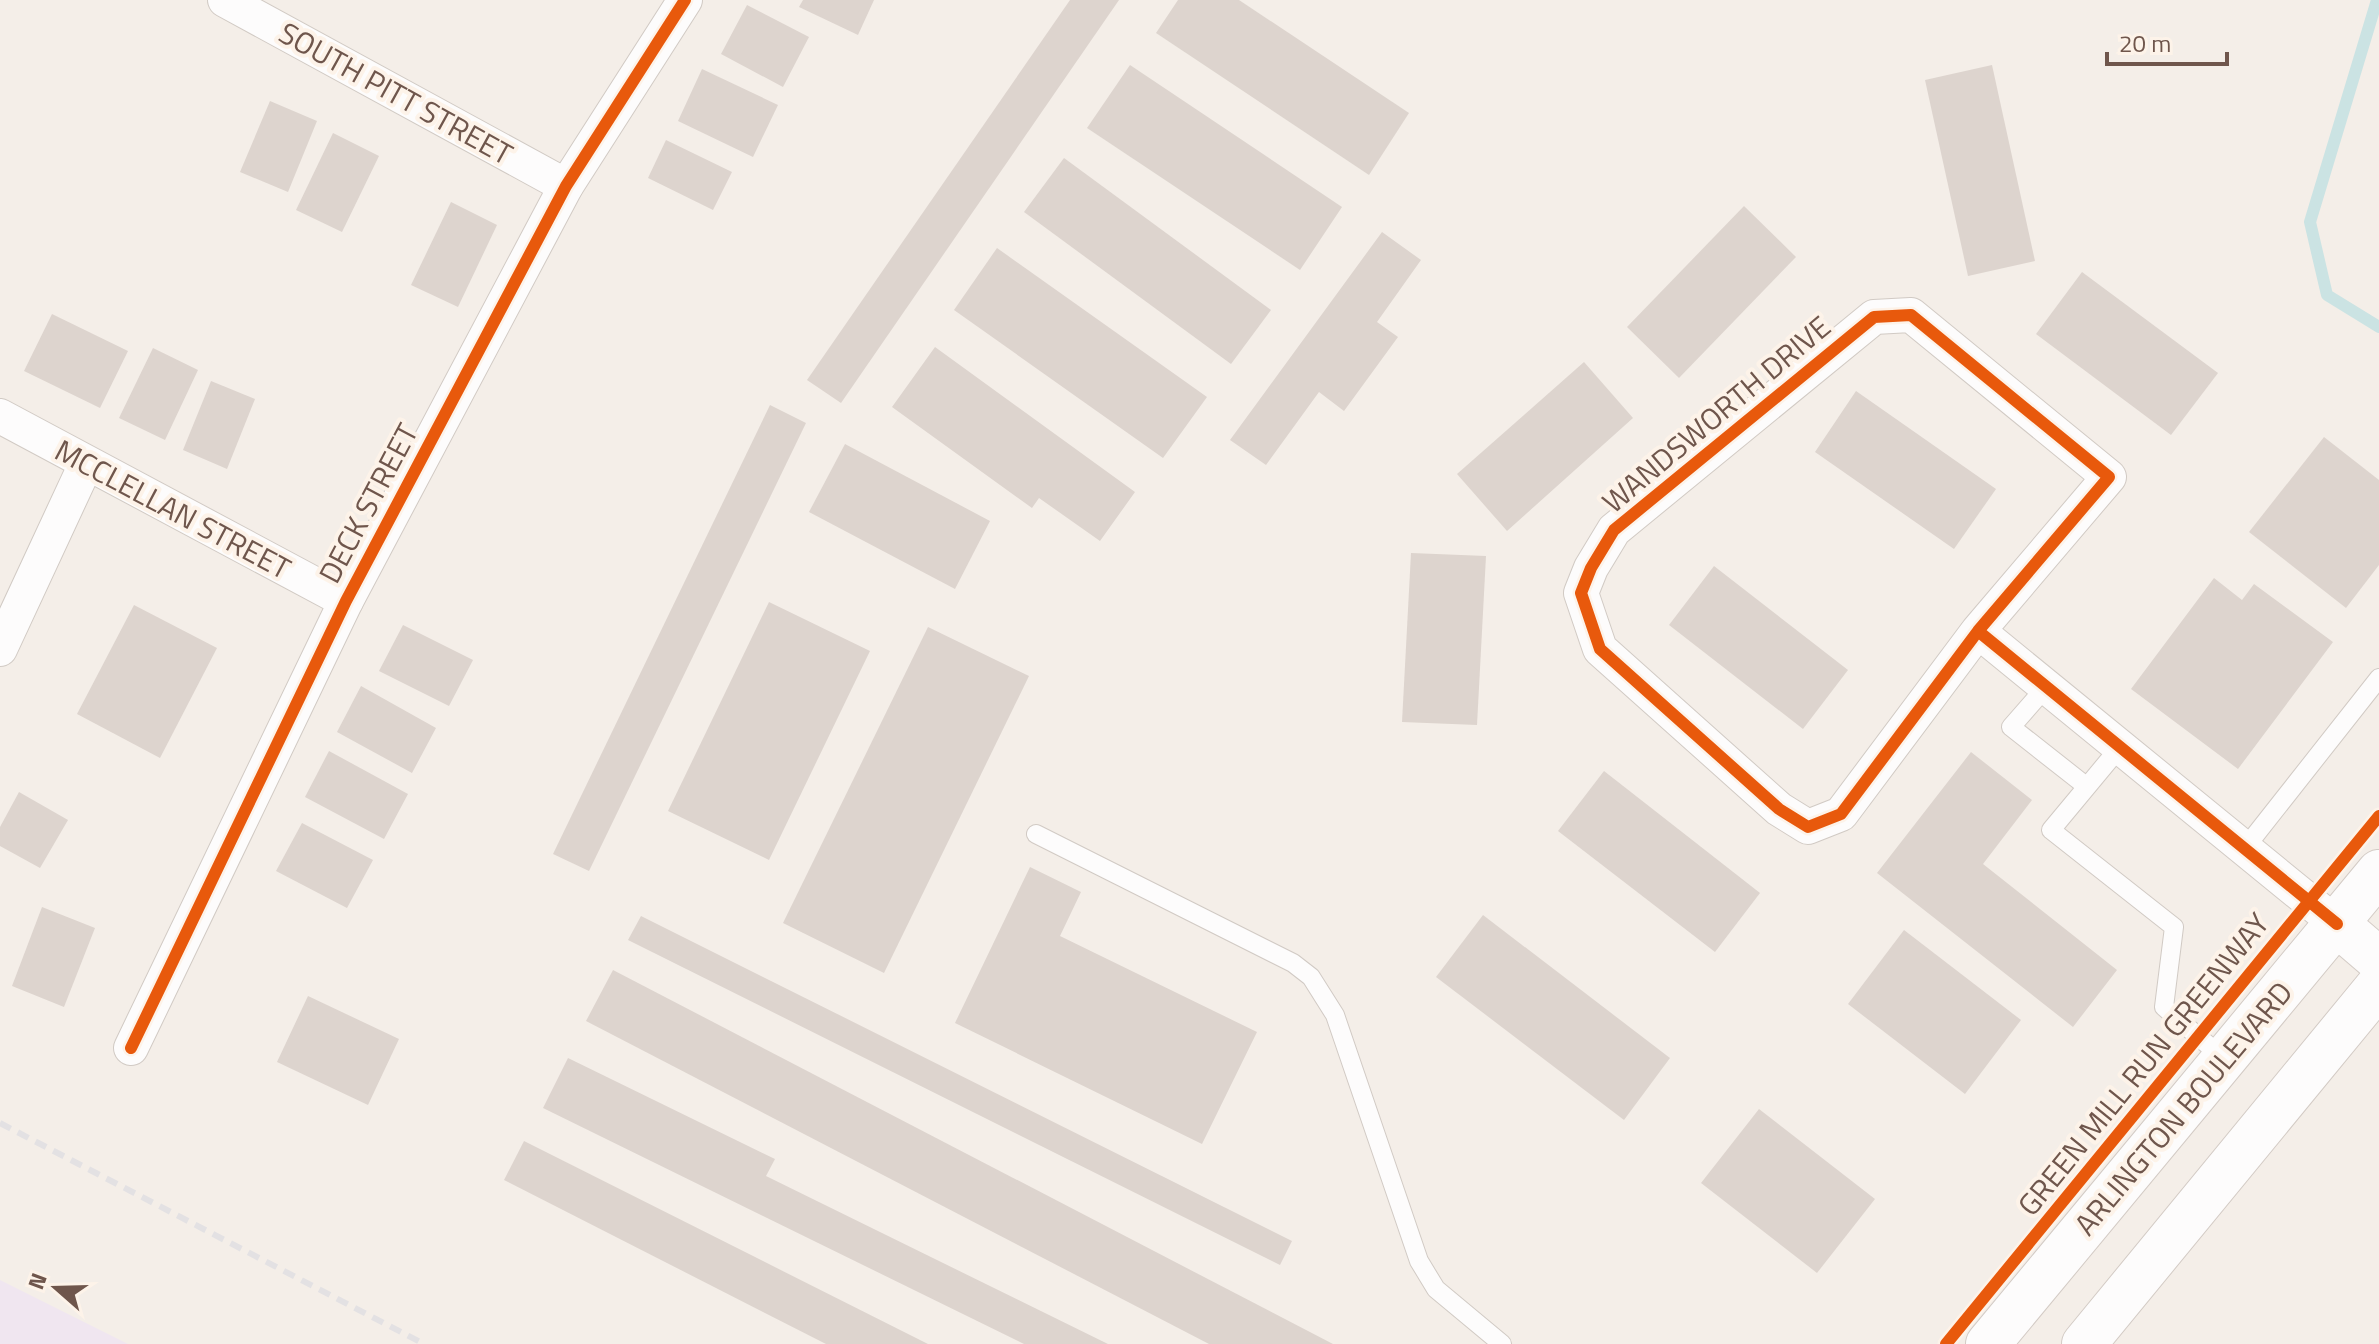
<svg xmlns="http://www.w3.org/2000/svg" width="2379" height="1344" font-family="'Titillium Web',sans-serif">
<rect width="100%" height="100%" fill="#f4eee8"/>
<path fill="#f0e6f0" d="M0,1280l128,64h-128z"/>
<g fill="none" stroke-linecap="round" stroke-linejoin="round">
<path stroke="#cbe3e3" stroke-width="12" d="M2377,0l-67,222 17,73 52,32"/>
</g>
<g fill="#ddd4ce">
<path d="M803,0h71l-16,35 -59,-28z"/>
<path d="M1070,0h49l-278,403 -34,-23z"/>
<path d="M1178,0h61l170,113 -40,62 -213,-142z"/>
<path d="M747,5l62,32 -26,50 -62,-33z"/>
<path d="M1130,65l212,142 -42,63 -213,-142z"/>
<path d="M1992,65l43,196 -67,15 -43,-196z"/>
<path d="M702,69l76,36 -25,52 -75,-36z"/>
<path d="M270,101l47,20 -29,71 -48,-20z"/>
<path d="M333,133l46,23 -37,76 -46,-22z"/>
<path d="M666,140l66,32 -19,38 -65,-32z"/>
<path d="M1064,158l207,152 -40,54 -207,-152z"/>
<path d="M451,202l46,23 -39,82 -47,-22z"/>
<path d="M1744,206l52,51 -117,121 -52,-51z"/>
<path d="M1382,232l39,28 -44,62 21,15 -54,74 -25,-19 -53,73 -36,-25z"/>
<path d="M997,248l210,149 -44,61 -209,-148z"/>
<path d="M2082,272l136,101 -47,62 -135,-101z"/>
<path d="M52,314l76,37 -28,57 -76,-37z"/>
<path d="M935,347l200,145 -35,49 -61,-43 -7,10 -140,-101z"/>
<path d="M153,348l45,22 -33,70 -46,-22z"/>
<path d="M1584,362l49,56 -126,113 -50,-57z"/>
<path d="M211,381l44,18 -28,70 -44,-19z"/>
<path d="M1856,391l140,98 -42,60 -139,-97z"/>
<path d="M770,405l36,18 -217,448 -36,-17z"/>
<path d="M2324,437l55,43v85l-33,43 -97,-76z"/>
<path d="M845,444l145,77 -35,68 -146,-77z"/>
<path d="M1411,553l75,3 -9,169 -75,-3z"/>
<path d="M1714,566l134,104 -45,59 -134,-104z"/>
<path d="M2214,578l28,22 12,-16 79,58 -95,127 -107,-80z"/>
<path d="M769,602l101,49 -101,209 -101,-49z"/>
<path d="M134,605l83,43 -57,110 -83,-44z"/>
<path d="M403,625l70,35 -24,46 -70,-35z"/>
<path d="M928,627l101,49 -145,297 -101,-50z"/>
<path d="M361,686l75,42 -24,45 -75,-41z"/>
<path d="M329,751l79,43 -24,45 -79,-42z"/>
<path d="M1971,752l61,48 -49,64 134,106 -44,57 -196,-154z"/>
<path d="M1604,771l156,122 -45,59 -157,-121z"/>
<path d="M19,792l49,28 -28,48 -40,-22v-19z"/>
<path d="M302,823l71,37 -26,48 -71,-37z"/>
<path d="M1030,867l51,25 -21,44 197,96 -55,112 -247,-121z"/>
<path d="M42,907l53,21 -31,79 -52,-21z"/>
<path d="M1483,915l187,143 -46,62 -188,-143z"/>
<path d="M641,916l651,325 -12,24 -652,-325z"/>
<path d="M1904,930l117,90 -56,74 -117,-90z"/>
<path d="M613,970l720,374h-124l-623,-323z"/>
<path d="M308,996l91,43 -31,66 -91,-43z"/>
<path d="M568,1058l207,101 -9,17 342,168h-84l-481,-236z"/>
<path d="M1759,1109l116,90 -58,74 -116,-90z"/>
<path d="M524,1141l404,203h-102l-322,-164z"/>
</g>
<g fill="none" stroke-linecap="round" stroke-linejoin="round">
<g stroke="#d1cac4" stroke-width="20">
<g id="lane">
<path d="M2046,687l-35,40 75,59"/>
<path d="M2120,747l-69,83 123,97 -10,80 59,51"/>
<path d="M1036,834l257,129 18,14 24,38 84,246 17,28 66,55"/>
<path d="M2245,848l134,-170"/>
</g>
</g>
<g stroke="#d1cac4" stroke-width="36">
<g id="street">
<path d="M225,0l341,186"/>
<path d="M0,416l346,185"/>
<path d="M1978,631l-137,183 -33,13 -29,-18 -179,-160 -19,-56 10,-25 23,-38 260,-213 37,-2 198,162 -131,154 359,293"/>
<path d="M0,649l86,-185"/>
<path d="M131,1048l215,-447 220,-415 119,-186"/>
</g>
</g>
<g stroke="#d3cbc5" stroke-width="46">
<g id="secondary">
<path d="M2337,924l42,36"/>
<path d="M1988,1344l391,-472"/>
<path d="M2084,1344l295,-359"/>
</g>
</g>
<use href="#lane" stroke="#fdfcfc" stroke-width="18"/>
<use href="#street" stroke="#fdfcfc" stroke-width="34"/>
<use href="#secondary" stroke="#fdfcfc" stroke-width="44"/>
<path stroke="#e3e1e3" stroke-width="6" stroke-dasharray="12 8" stroke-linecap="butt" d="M0,1123l424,221"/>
<g stroke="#fdf3e9" stroke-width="17">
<g id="cycleway">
<path d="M1978,631l-137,183 -33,13 -29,-18 -179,-160 -19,-56 10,-25 23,-38 260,-213 37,-2 198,162 -131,154 359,293"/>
<path d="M131,1048l215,-447 220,-415 119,-186"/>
<path d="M1946,1344l433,-528"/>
</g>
</g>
<use href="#cycleway" stroke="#e8590c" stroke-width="12"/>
</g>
<g text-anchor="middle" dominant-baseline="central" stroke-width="8" stroke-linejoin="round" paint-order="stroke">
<g font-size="30" fill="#6f564c" stroke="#fdf3e9">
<text transform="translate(396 93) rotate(29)">SOUTH PITT STREET</text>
<text transform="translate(1716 414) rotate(-40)">WANDSWORTH DRIVE</text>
<text transform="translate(368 503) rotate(-62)">DECK STREET</text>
<text transform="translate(173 509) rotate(28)">MCCLELLAN STREET</text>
<text transform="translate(2143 1064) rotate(-51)">GREEN MILL RUN GREENWAY</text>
<text transform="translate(2183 1108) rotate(-50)">ARLINGTON BOULEVARD</text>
</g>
</g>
<g transform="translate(56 1288) rotate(290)" stroke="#fdf3e9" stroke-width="6" paint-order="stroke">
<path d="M0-6L14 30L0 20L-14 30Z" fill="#6f564c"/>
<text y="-12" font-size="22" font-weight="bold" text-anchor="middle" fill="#6f564c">N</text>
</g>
<path d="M2107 52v12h120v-12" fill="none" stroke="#6f564c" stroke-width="4"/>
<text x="2119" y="52" font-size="24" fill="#6f564c" stroke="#fdf3e9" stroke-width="6" paint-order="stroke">20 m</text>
</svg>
